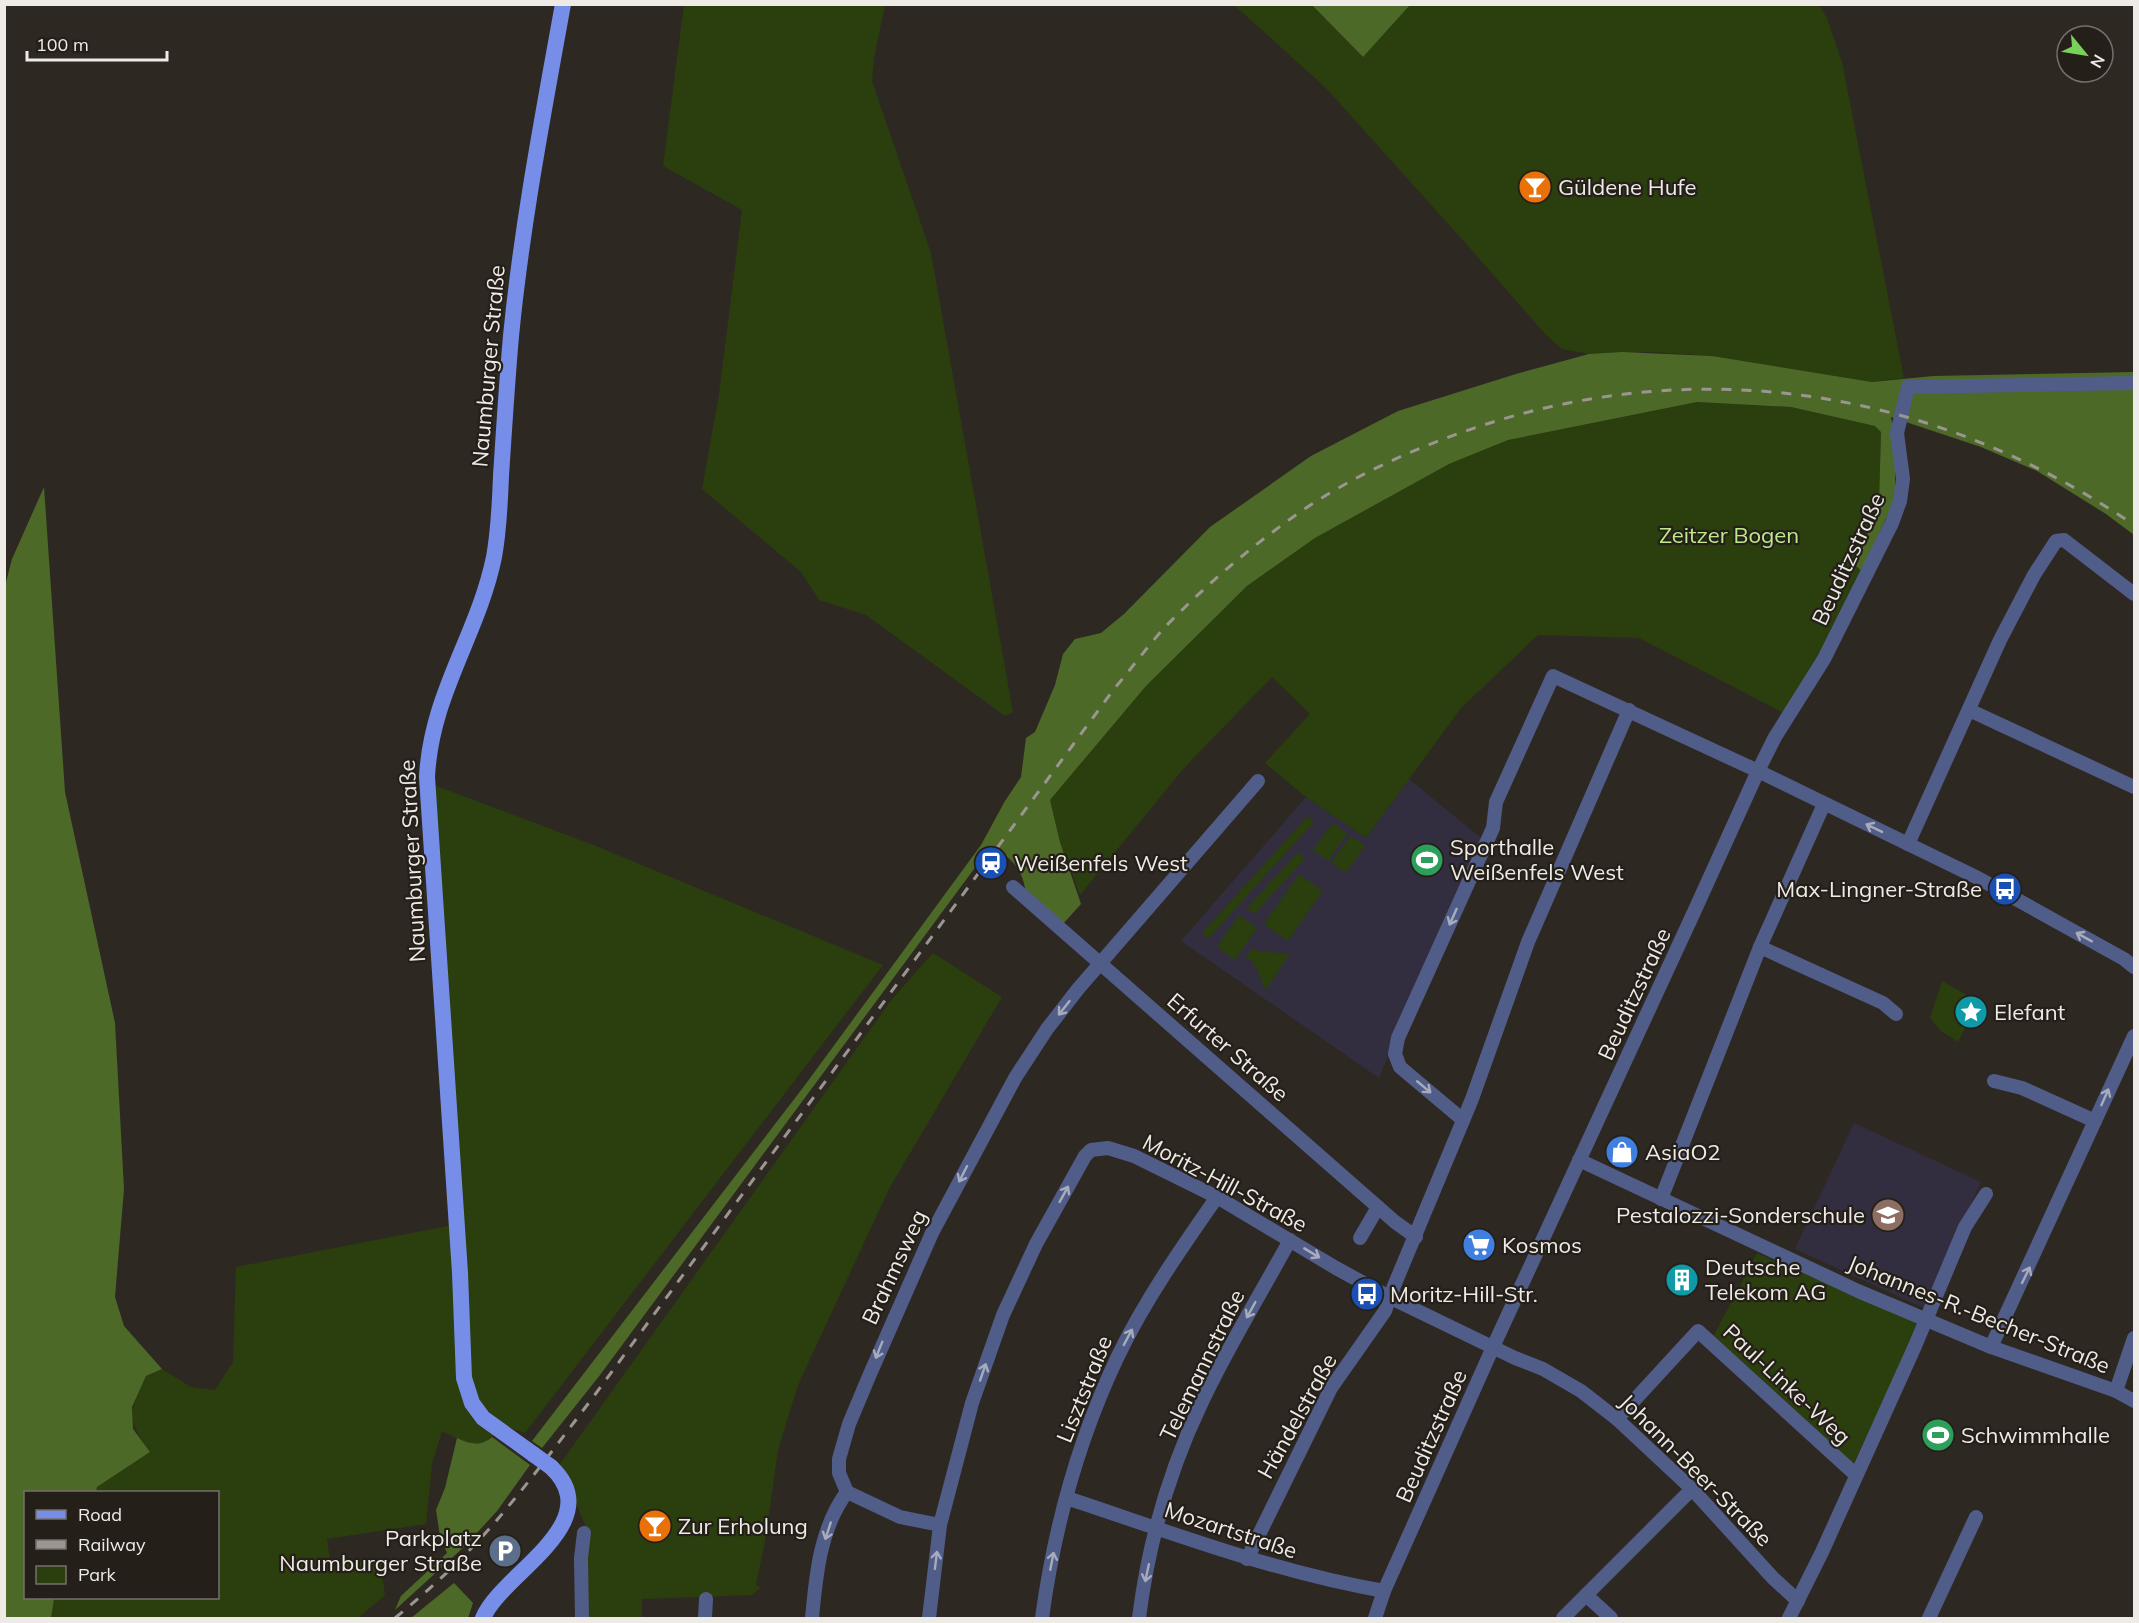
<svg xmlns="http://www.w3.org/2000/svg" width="2139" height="1623" font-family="Mulish,sans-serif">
<rect width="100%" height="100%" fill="#2e2822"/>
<g fill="#322e3f">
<path d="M1409,779l72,59 -102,240 -198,-137 125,-144 60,41z"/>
<path d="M1854,1123l127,59 -57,126 -129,-59z"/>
</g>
<g fill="#2a3e0e">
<path d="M684,4l201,1 -11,53 -2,23 59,172 82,459 -8,4 -139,-101 -47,-15 -18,-28 -99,-83 17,-95 23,-184 -79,-44z"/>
<path d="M1234,5h78l51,52 47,-52h409l8,13 15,44 62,316 -32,4 -160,-26 -61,-4 -62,2 -27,-5 -16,-14 -78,-89 -142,-158z"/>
<path d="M1697,402l94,5 84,19 6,6 -2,72 -22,62 5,5 -51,105 -27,37 -145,-75 -101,-3 -77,73 -95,130 -60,-41 -41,-34 45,-49 -38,-37 -88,91 -104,127 -20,-53 -10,-42 96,-114 101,-100 68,-48 134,-74 59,-24z"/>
<path d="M434,785l162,61 287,119 -358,468 -21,-7 -20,17 -15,1 -27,-13 -10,33 -6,60 -99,15 4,27 49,-7 5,36 -27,23h-307l3,-19 164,-1v-106h-122l1,-5 53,-35c-25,-35 -21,-39 -4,-76l16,-7 29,18 24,3 18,-28 3,-95 227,-44z"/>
<path d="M1308,816l6,6 -106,117 -6,-6z"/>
<path d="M1333,823l14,11 -19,27 -15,-11z"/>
<path d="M1351,836l14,10 -19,27 -15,-10z"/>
<path d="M1298,852l7,7 -51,55 -7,-6z"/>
<path d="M1299,874l24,17 -35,50 -24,-17z"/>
<path d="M1239,915l18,13 -22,32 -18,-13z"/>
<path d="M1253,948l5,3 32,3 -24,36 -14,-29 -6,-4z"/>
<path d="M933,953l69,44 -113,192 -91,196 -20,65 -12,86 -10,49 5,2 -9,8 -110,4v19h-55l1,-86 -28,-68 332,-465z"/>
<path d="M1942,981l37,21 -21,40 -17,-11 -11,-13z"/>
<path d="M1757,1253l160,70 -14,36 -52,110 -138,-132z"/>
</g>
<g fill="#4d6927">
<path d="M1312,5h98l-47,52z"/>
<path d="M1622,352l90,4 160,26 61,-6 201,-4v163l-28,-21 -69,-43 -56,-24 -90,-30 4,22v60l-33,72 -6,-5 23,-63 2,-71 -6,-6 -84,-19 -94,-5 -189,38 -59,24 -134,74 -68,48 -101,100 -96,114 10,42 21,62 -18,20 -37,-31c-4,-25 -13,-34 -35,-47l-391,529 -58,73 -10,-7 273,-356 176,-240 24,-44 16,-24 5,-39 9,-6 20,-47 8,-31 12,-15 26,-6 23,-19 86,-87 101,-71 87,-45 118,-37 73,-20z"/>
<path d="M44,487l21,305 50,231 9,166 -9,108 9,29 38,43 -16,7 -14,31 1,22 17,23 -53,35 -1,5h-70v106h41l-13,1 -3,19h-46l-1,-1028 8,-31z"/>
<path d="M492,1437l38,28 -33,46 -32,35 -70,64 6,-14 46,-43 -7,-17 -4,-26 9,-22 12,-50c13,6 23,9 35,-1z"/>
<path d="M454,1583l19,20 -5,15h-57z"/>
</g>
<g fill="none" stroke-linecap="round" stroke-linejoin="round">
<g stroke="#515d89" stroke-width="14">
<path d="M1969,710l165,77"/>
<path d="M1908,844l92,-204 34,-65 22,-34 8,-1 70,54"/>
<path d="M1013,887l382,335 21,15"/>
<path d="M1760,947l123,56 13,11"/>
<path d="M1994,1081l28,7 73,33"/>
<path d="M1463,1120l-63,-53 -5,-13 3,-16 95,-210 3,-26 57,-126 205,95 220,107 146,81 10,8"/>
<path d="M1579,1160l279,131 133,56 125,44 18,10"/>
<path d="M1661,1199l99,-252 64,-143"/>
<path d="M1360,1238l18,-31"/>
<path d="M1991,1347l143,-311"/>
<path d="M2116,1391l18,-53"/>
<path d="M1617,1419l81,-88 158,144"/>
<path d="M847,1492l53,25 40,8"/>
<path d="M1067,1498c105,35 208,74 317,93"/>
<path d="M1247,1559l84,-171 54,-77 9,-25 78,-187 56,-157 101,-232"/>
<path d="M1586,1595l25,23"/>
<path d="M582,1618l-1,-60 3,-25"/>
<path d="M705,1618l1,-19"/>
<path d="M812,1618c4,-43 8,-90 35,-126l-8,-19v-14l10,-35 21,-50 62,-141 83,-155 32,-49 31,-40 180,-208"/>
<path d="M929,1618l11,-93 32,-122 31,-88 33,-71 49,-88 6,-6 17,-2 26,8 83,41 119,71 55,30 124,60 28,11 38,22 36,28 75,70 81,89 25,23"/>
<path d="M1042,1618c12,-89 37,-180 76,-262 27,-56 64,-109 99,-159"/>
<path d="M1139,1618c9,-72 30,-147 62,-214 26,-56 59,-109 89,-164"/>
<path d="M1375,1618l9,-27 109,-244 201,-435 64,-141 17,-34 49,-78 68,-136 8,-22 3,-22 -6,-46 11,-46 226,-4"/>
<path d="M1563,1618l129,-129"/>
<path d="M1789,1618l33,-66 93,-206 50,-119 21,-33"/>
<path d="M1929,1618l47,-101"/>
</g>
<g stroke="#778ee8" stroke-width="16">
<path d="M533,1454l-50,-36 -11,-15 -8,-25 -4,-105 -33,-496c4,-83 51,-142 67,-220 5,-27 6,-54 7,-81 3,-47 6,-94 10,-140 11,-112 32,-221 52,-332"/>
<path d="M483,1618c19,-45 127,-95 68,-151"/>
</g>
<path stroke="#9b9691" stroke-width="3" stroke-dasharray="10 10" stroke-linecap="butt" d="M395,1618c37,-30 71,-62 102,-98 34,-40 65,-82 97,-124l520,-707c17,-20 33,-42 51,-62 36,-37 75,-71 117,-102 53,-40 116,-70 178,-92 232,-83 472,-46 674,92"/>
<path stroke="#778ee8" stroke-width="16" d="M533,1454l18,13"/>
</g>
<defs><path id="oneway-shaft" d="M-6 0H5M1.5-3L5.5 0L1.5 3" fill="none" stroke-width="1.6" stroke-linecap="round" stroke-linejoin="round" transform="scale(1.5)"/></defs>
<g stroke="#a7abbc">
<use href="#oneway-shaft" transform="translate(1874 828) rotate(-154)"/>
<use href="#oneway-shaft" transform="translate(1453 917) rotate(114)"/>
<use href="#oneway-shaft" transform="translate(2084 937) rotate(-151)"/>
<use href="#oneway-shaft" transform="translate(1064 1008) rotate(128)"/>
<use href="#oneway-shaft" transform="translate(1424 1087) rotate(40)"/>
<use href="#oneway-shaft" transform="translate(2105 1097) rotate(-66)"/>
<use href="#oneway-shaft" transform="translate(963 1174) rotate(117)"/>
<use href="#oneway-shaft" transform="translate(1064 1194) rotate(-61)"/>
<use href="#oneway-shaft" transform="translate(1312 1253) rotate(31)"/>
<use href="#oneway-shaft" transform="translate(2026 1275) rotate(-64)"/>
<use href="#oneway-shaft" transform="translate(1251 1310) rotate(119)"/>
<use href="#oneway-shaft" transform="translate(1128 1337) rotate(-62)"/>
<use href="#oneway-shaft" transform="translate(879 1350) rotate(112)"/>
<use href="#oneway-shaft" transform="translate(983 1372) rotate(-71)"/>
<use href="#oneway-shaft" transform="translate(828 1531) rotate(108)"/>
<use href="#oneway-shaft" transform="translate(936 1560) rotate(-83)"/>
<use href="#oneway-shaft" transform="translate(1052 1561) rotate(-79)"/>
<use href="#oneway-shaft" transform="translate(1147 1573) rotate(102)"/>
</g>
<defs>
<g id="bar-disc" transform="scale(1.725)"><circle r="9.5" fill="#e8710a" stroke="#251f19"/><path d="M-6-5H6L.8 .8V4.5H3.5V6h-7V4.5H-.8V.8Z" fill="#fff"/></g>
<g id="stadium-disc" transform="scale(1.725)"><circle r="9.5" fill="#2e9e5b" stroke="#251f19"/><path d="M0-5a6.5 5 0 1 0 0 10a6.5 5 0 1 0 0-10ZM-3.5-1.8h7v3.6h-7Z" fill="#fff"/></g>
<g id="station-disc" transform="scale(1.725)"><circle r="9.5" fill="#1a4fb4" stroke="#251f19"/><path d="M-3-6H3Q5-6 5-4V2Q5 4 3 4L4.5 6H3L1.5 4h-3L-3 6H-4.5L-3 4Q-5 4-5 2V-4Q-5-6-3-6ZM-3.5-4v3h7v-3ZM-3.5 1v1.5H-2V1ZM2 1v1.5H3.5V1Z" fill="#fff"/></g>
<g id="bus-disc" transform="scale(1.725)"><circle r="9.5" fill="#1a4fb4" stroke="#251f19"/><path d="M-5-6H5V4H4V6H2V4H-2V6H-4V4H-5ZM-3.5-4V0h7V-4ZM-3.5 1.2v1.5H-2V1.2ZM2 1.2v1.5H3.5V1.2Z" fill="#fff"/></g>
<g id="sight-disc" transform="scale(1.725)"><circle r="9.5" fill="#0f9aa8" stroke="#251f19"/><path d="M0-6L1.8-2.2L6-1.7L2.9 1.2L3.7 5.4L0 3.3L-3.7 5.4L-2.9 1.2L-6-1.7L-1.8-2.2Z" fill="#fff"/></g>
<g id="shop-disc" transform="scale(1.725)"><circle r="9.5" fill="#3f7fe0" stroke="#251f19"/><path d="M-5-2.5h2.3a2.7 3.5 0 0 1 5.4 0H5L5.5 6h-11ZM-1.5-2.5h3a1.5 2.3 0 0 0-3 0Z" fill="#fff"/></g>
<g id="school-disc" transform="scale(1.725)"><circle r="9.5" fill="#8d6e63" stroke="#251f19"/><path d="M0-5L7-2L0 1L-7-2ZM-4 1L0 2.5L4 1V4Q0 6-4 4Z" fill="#fff"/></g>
<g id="supermarket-disc" transform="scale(1.725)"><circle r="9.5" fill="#3f7fe0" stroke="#251f19"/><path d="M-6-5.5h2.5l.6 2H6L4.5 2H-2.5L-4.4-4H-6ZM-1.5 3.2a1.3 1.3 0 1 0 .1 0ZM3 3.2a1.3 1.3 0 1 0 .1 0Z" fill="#fff"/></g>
<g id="building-disc" transform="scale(1.725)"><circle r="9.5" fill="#0f9aa8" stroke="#251f19"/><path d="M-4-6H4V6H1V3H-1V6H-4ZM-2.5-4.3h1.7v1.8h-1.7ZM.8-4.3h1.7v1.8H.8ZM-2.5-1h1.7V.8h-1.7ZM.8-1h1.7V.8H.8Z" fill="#fff"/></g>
<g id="parking-disc" transform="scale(1.725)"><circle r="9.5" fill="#5c6f8a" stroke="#251f19"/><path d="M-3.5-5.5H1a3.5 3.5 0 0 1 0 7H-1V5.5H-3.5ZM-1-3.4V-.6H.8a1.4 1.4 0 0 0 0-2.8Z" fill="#fff"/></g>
</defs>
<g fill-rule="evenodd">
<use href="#bar-disc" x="1535" y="187"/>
<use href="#stadium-disc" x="1427" y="860"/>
<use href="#station-disc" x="991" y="863"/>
<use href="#bus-disc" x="2005" y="889"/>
<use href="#sight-disc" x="1971" y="1012"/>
<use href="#shop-disc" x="1622" y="1152"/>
<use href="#school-disc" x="1888" y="1215"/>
<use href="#supermarket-disc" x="1479" y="1245"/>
<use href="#building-disc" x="1682" y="1280"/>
<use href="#bus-disc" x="1367" y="1294"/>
<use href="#stadium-disc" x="1938" y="1435"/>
<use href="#bar-disc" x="655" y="1526"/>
<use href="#parking-disc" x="505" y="1551"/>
</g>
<g text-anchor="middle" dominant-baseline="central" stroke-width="4.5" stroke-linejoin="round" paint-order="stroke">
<g font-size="22" fill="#eeeae6" stroke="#251f19" text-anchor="start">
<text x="1558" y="187">Güldene Hufe</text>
<text x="1450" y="847">Sporthalle<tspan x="1450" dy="25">Weißenfels West</tspan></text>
<text x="1014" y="863">Weißenfels West</text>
<text x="1982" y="889" text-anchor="end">Max-Lingner-Straße</text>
<text x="1994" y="1012">Elefant</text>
<text x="1645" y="1152">AsiaO2</text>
<text x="1865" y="1215" text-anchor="end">Pestalozzi-Sonderschule</text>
<text x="1502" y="1245">Kosmos</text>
<text x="1705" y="1267">Deutsche<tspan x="1705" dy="25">Telekom AG</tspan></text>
<text x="1390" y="1294">Moritz-Hill-Str.</text>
<text x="1961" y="1435">Schwimmhalle</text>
<text x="678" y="1526">Zur Erholung</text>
<text x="482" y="1538" text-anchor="end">Parkplatz<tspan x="482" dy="25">Naumburger Straße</tspan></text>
</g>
<g font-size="22" fill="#eeeae6" stroke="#251f19">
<text transform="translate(488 366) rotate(-85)">Naumburger Straße</text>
<text transform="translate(1848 559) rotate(-65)">Beuditzstraße</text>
<text transform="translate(412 861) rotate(-93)">Naumburger Straße</text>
<text transform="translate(1634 994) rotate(-65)">Beuditzstraße</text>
<text transform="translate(1228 1047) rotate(41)">Erfurter Straße</text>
<text transform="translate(1225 1183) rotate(28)">Moritz-Hill-Straße</text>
<text transform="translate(894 1267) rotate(-65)">Brahmsweg</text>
<text transform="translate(1979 1314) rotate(22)">Johannes-R.-Becher-Straße</text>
<text transform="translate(1202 1365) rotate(-64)">Telemannstraße</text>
<text transform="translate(1787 1384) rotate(43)">Paul-Linke-Weg</text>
<text transform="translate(1084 1389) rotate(-68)">Lisztstraße</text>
<text transform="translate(1297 1416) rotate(-61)">Händelstraße</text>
<text transform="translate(1431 1436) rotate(-66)">Beuditzstraße</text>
<text transform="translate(1696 1470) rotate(45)">Johann-Beer-Straße</text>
<text transform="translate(1231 1530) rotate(18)">Mozartstraße</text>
</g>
<g font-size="22" fill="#bde98b" stroke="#251f19">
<text x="1729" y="535">Zeitzer Bogen</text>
</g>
</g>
<rect width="2139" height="1623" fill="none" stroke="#eeeae6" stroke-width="12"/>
<rect x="24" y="1491" width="195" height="108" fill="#251f19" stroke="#75706b" stroke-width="1.5"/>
<rect x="36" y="1510" width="30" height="9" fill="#778ee8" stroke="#75706b" stroke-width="1.5"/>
<text x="78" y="1521" font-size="18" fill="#eeeae6">Road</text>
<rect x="36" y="1540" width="30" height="9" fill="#9b9691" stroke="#75706b" stroke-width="1.5"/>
<text x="78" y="1551" font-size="18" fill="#eeeae6">Railway</text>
<rect x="36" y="1566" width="30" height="18" fill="#2a3e0e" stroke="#75706b" stroke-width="1.5"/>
<text x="78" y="1581" font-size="18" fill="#eeeae6">Park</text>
<g transform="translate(2085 54) rotate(120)"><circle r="28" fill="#251f19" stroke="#75706b" stroke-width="1.5"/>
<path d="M0-4.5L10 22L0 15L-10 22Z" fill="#78d158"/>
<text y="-9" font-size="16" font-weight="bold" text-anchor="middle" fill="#eeeae6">N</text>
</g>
<path d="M27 51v9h140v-9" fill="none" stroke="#eeeae6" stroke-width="3"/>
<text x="36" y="51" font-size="18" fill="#eeeae6" stroke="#251f19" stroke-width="4.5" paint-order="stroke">100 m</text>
</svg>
